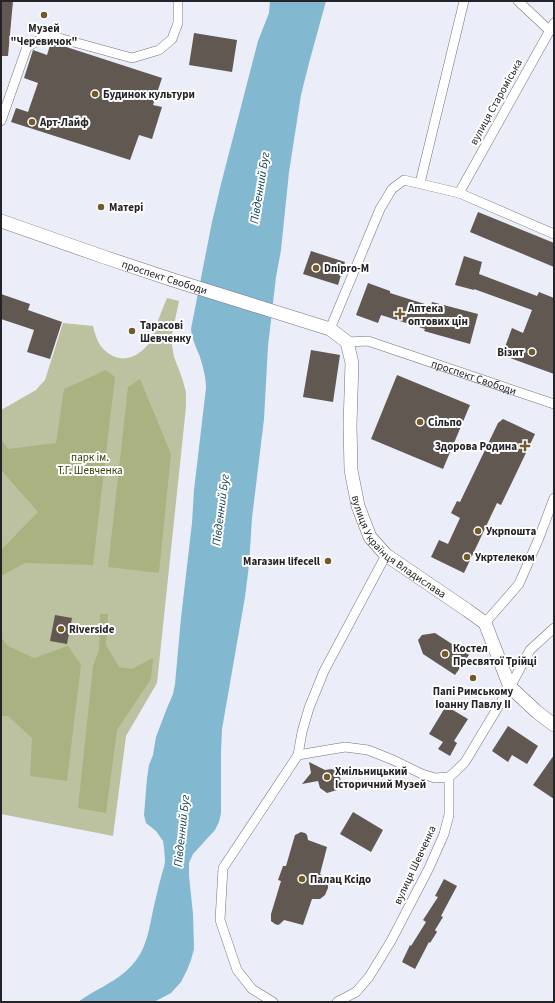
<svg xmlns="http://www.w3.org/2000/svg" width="555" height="1003" font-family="'Source Sans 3',sans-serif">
<rect width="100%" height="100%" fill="#ebedf8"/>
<path fill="#bcc29f" d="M167,298l12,3 -8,38 3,18 8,21 4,14v15l-29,276 -31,53 -13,100 -112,-22v-404l35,-20 9,-10 18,-57 30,3c3,13 7,24 20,30 14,7 28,-2 37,-14 2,-5 4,-10 6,-15 3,-10 7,-19 11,-29z"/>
<g fill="#aab282">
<path d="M106,370l9,7 -22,188 -68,-2 -24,13v-26l37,-38 -37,-42v-31l7,10 48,-6 8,-54z"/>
<path d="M140,379l31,75 -12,119 -51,-6 20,-180z"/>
<path d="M100,614h8l-2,31 13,22 13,2 21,-11 -2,21 -34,51 -11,83 -28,-5 15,-142 6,-16z"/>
<path d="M1,637l7,9 26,12 34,-12 13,19 -14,116 -37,-5 2,-38 -24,-22h-7z"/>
</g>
<path fill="#83b8d1" d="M270,1h56l-17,62 -8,32 -12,77 -8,78 -5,27 -8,69 -4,73 -12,99 -3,47 -4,32 -23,132 -1,23v61l-2,9 -4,8 -22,24 -4,9v13l4,38 1,35 -3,11 -4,10 -6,12 -10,11 -17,9h-76c15,-11 33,-18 47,-30 22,-19 23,-39 29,-66 3,-13 6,-26 10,-39l1,-6 -1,-14 -1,-6 -7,-10 -10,-8 -2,-8 3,-37 2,-13 4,-10 3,-18 11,-29 6,-14 2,-10 6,-66 11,-95 2,-33 12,-102c0,-11 -3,-21 -6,-31 -4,-10 -8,-18 -9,-28l21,-107 9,-38 37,-143 11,-28z"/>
<g fill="#605851">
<path d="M1,1h12l-5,55h-7z"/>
<path d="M194,33l43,7 -5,32 -43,-7z"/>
<path d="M51,42l111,36 -9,27 9,2 -10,32 -13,-4 -9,25 -119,-38 5,-14 12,4 10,-29 -14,-5 9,-28 14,5z"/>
<path d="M478,212l76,31v24l-84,-35z"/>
<path d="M311,251l34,11 -7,23 -35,-11z"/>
<path d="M464,256l18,6 -3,12 58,22 2,-4 15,6v76l-52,-19 10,-27 11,5 9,-23 -58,-21v1l-19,-5z"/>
<path d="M368,283l22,8v2l41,13 1,-4 46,12 -8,30 -46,-13 1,-2 -44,-14 -3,8 -22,-8z"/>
<path d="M1,294l29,10 -2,6 34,12 -12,37 -23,-7 7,-22 -33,-11z"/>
<path d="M311,350l29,5 -7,47 -30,-5z"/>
<path d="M397,375l73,30 -27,64 -72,-30z"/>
<path d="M503,419l32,15 -34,71 -4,-2 -33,70 -33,-16 8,-17 9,4 12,-26 -9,-5 6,-12 3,1 38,-79z"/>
<path d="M55,615l17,3 -5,26 -17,-3z"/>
<path d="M435,633l34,22 -14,20 -32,-21 -5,-14 4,-5z"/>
<path d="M446,706l22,13 -14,22 3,2 -7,13 -12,-7 5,-7 -14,-8z"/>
<path d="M508,726l30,20 -11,18 -15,-9 -4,7 -16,-11z"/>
<path d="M554,755v44l-21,-14z"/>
<path d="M309,762l16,8 7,-1 7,4 2,9 -4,8 -10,3 -7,-5 -2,-7 -16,3 9,-11z"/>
<path d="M353,812l30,18 -12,22 -31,-18z"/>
<path d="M301,832l4,1 2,2 1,5 19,7 -7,27 4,3 4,4v7l-3,7 -5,4h-8l-9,26 -19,-5 -4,4 -2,1 -3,-1 -4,-3v-7l10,-33 -3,-1 5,-14h3l9,-31z"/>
<path d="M444,879l13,7 -16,30 2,1 -8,13 2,2 -7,11 -1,-1 -14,27 -13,-7 8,-17 1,1 15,-24 -3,-2 15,-23 -3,-1z"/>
</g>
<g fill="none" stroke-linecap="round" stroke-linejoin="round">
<g stroke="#72737d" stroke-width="10">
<g id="street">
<path d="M518,1l31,29"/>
<path d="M1,121l26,-74 21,-12 84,23 27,-8 13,-11 6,-16v-22"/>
<path d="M420,183l44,-182"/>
<path d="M459,193l95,-170"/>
<path d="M330,329l50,-120 12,-20 12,-9 55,13 95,41"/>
<path id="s1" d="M347,342l21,-1 186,63"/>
<path d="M485,623l34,-39 20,-46 15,-40"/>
<path d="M298,755l47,-8 23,3 25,10 29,14 13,4 14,-1"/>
<path d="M273,1002l-21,-13 -15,-19 -17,-50 3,-52 75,-113 4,-23 7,-24 15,-37 62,-116"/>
<path d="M337,1002l19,-10 13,-15 22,-36 38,-73 15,-34 5,-19v-38l7,-6 9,-9 45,-75 20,-37 24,-22"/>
</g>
</g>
<g stroke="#72737d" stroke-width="14">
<g id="secondary">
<path id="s2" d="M1,221l103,36 69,23 157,49 17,13 5,21 -2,62 1,45 7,36 12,31 16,18 81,55 18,13 25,64 27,25 17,13"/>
</g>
</g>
<use href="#street" stroke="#fff" stroke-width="9"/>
<use href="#secondary" stroke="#fff" stroke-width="13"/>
</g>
<g fill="#715b2a" stroke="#fff" stroke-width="1.5">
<circle cx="44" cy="15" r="4"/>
<circle cx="95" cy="94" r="4"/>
<circle cx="32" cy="122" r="4"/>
<circle cx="101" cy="207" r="4"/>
<circle cx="316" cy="268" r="4"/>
<path d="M398 308h4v4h4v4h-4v4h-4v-4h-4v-4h4z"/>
<circle cx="132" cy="331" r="4"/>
<circle cx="532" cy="352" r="4"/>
<circle cx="420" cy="422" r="4"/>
<path d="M523 440h4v4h4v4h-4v4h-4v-4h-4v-4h4z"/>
<circle cx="478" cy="531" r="4"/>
<circle cx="467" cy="557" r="4"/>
<circle cx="328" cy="561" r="4"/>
<circle cx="61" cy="629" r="4"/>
<circle cx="445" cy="654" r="4"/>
<circle cx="473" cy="678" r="4"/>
<circle cx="327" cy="777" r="4"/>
<circle cx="302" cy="879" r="4"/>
</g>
<g text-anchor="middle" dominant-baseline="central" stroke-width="4" stroke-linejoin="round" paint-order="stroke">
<g font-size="11" font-weight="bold" fill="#242428" stroke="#fff" text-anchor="start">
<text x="44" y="28" text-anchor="middle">Музей<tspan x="44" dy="13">"Черевичок"</tspan></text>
<text x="103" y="94">Будинок культури</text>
<text x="40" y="122">Арт-Лайф</text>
<text x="109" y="207">Матері</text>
<text x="324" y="268">Dnipro-M</text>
<text x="408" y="308">Аптека<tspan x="408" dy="13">оптових цін</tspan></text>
<text x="140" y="325">Тарасові<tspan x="140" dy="13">Шевченку</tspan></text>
<text x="524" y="352" text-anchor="end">Візит</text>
<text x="428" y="422">Сільпо</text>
<text x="517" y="446" text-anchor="end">Здорова Родина</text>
<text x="486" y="531">Укрпошта</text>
<text x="475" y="557">Укртелеком</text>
<text x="320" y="561" text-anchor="end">Магазин lifecell</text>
<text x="69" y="629">Riverside</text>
<text x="453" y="648">Костел<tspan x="453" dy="13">Пресвятої Трійці</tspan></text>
<text x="473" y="691" text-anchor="middle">Папі Римському<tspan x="473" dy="13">Іоанну Павлу ІІ</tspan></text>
<text x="335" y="771">Хмільницький<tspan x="335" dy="13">Історичний Музей</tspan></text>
<text x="310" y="879">Палац Ксідо</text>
</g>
<g font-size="11" fill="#242428" stroke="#fff">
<text transform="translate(496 102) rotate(-61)">вулиця Староміська</text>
<text stroke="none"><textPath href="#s2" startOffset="173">проспект Свободи</textPath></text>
<text stroke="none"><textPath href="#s1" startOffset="133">проспект Свободи</textPath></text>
<text stroke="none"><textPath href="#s2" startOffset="592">вулиця Українця Владислава</textPath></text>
<text transform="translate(415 865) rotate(-65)">вулиця Шевченка</text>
</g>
<g font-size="11" fill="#393e03" stroke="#fff">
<text x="90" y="457">парк ім.<tspan x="90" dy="13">Т.Г. Шевченка</tspan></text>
</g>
<g font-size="12" font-style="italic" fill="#0c3a4d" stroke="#fff">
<text transform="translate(260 188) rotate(-81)">Південний Буг</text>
<text transform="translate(221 510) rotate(-83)">Південний Буг</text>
<text transform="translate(182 831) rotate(-84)">Південний Буг</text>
</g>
</g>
<rect width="555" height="1003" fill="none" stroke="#242428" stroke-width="4"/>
</svg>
